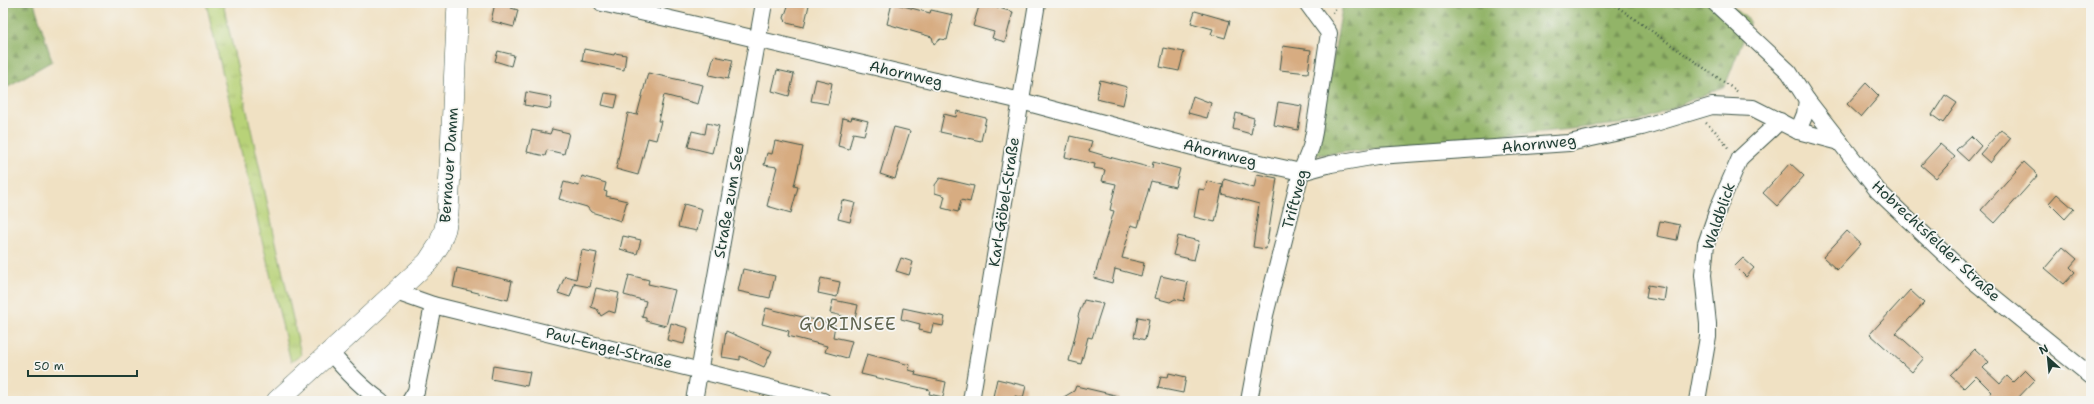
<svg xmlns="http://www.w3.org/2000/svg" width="2094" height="404" font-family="'Shantell Sans',sans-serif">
<defs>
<pattern id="grass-tufts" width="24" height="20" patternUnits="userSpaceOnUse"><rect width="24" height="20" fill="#b8d278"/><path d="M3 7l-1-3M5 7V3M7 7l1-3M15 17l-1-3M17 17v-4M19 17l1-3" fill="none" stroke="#9eb568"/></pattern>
<pattern id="forest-firs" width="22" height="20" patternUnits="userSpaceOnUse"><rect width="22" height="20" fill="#92b468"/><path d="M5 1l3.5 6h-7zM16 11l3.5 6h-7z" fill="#779456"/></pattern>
</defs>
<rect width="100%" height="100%" fill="#f6f6f2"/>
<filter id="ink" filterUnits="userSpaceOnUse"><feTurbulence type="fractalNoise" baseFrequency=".025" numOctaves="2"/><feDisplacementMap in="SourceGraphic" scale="8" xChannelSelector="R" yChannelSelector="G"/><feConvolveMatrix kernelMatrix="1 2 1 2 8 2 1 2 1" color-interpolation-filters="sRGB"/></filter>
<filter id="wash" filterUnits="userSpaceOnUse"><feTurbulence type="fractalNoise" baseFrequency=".012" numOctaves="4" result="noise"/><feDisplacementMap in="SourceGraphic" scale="16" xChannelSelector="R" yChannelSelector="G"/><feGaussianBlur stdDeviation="0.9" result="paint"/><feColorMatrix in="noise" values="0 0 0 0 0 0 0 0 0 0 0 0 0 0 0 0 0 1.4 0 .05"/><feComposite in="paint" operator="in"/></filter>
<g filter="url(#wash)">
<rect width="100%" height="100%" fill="#f0e1c3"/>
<path fill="url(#grass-tufts)" stroke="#6c8856" d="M206,3h17l78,352 -10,7z"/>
<g fill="url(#forest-firs)" stroke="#58784e">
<path d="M3,3h31l18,58 -49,28z"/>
<path d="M1343,3h385l22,18 -25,65 -86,36 -323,33z"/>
</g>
<g id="blocks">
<g fill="#d7ac81">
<path d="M495,3h17l-1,5 7,2 -4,17 -23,-6z"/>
<path d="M789,3l20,2 -5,22 -17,-4 -3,-5z"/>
<path d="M892,3l38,10 1,-3 22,5 -6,25 -7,-1 -6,5 -2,-7 -45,-13z"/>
<path d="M980,3l33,9 -8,30 -13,-4 2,-6 -21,-6z"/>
<path d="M1195,11l35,10 -5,17 -14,-4 2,-5 -22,-6z"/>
<path d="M1283,46l28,4 -3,23 -28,-3z"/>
<path d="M1164,48l20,4 -5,19 -19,-4z"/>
<path d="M584,49l30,6 1,-2 11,2 -2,15 -42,-9z"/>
<path d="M498,51l16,4 -3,11 -16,-5z"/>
<path d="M714,56l19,4 -5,19 -19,-4z"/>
<path d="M777,70l17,4 -5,22 -17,-5z"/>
<path d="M648,73l55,12 -5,19 -34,-9 -6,26h3l-5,19 -8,-2 -10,37 -22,-6 12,-56 9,2z"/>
<path d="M816,79l16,4 -4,21 -17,-3z"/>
<path d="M1100,80l27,7 -4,18 -27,-6z"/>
<path d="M1866,83l13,13 -18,21 -14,-13z"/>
<path d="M526,92l26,5 -2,12 -26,-4z"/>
<path d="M605,93l13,2 -3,13 -13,-3z"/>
<path d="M1945,95l12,8 -14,20 -11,-8z"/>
<path d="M1193,96l18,7 -4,15 -19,-5z"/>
<path d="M1278,102l24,4 -4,24 -24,-5z"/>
<path d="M957,111l29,7 -5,23 -41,-9 4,-18 12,3z"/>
<path d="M1236,113l18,5 -3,16 -18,-5z"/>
<path d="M852,117l16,4 -4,14 -11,-2 -4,16 -11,-3 5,-28 8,2z"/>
<path d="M707,123l12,3 -7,27 -24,-6 4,-16 13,3z"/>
<path d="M894,127l16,4 -15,48 -15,-5z"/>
<path d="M552,129l17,4 -5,21 -17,-4 -2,6 -18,-4 5,-22 18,4z"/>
<path d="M2001,130l10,8 -21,25 -10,-9z"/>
<path d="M1070,136l22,5 -3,10 20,6 43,11 1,-6 27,7 -5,18 -24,-6 -13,46 -7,-2 -9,33 22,5 -3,13 -26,-7 -3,14 -18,-5 20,-67 -4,-1 6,-26 -14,-3 3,-11 -11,-2 1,-4 -30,-7z"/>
<path d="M1971,136l10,10 -13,15 -12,-11z"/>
<path d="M775,141l28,6 -9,39 4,1 -7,26 -24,-7 10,-39 -13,-2 3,-12 5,1z"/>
<path d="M1940,144l15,13 -19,21 -15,-13z"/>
<path d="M2024,162l14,13 -43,48 -14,-13z"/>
<path d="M1790,163l14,13 -27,30 -14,-13z"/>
<path d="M1257,174l20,4 -11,71 -13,-2 6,-43 -37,-10 2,-15 30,9z"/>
<path d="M582,176l24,7 -2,8 3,1 -1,4 21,5 -6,20 -30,-9 -4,-5 -28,-8 5,-17 15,4z"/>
<path d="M940,178l34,8 -4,16 -9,-2 -3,12 -16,-4 3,-12 -10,-3v-8z"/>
<path d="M1207,181l16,4 -8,37 -21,-5 5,-28 6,1z"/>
<path d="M2057,194l17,15 -9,10 -16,-16z"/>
<path d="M842,200l13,3 -5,19 -12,-3z"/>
<path d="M684,204l18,5 -5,22 -19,-4z"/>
<path d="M1660,221l20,4 -3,15 -20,-4z"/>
<path d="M1847,231l14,13 -24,26 -14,-13z"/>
<path d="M623,236l18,4 -4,14 -17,-5z"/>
<path d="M1178,236l21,5 -5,19 -21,-5z"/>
<path d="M2063,247l14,12 -7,8 5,5 -11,12 -19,-16z"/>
<path d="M582,250l15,3 -7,34 -16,-3 1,-2 -5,15 -12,-4 7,-17 11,3z"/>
<path d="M901,258l12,4 -4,13 -13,-4z"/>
<path d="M1743,258l11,10 -8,9 -11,-11z"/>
<path d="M457,268l55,13 -4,19 -55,-13z"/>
<path d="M743,269l32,7 -5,22 -32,-7z"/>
<path d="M629,275l20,5 -1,4 27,6 -9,36 -20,-5v-3l-4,-1 4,-16 -22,-6z"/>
<path d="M1161,276l27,6 -4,19 -9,-2 -5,3 -15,-4z"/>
<path d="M821,278l19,4 -3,15 -19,-4z"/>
<path d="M1648,285l18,3 -2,13 -18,-3z"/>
<path d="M596,288l23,5 -4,20 -6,-2 -8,5 -4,-7 -6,-2z"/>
<path d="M1910,290l14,13 -28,30 28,25 -12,14 -42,-38z"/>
<path d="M833,300l25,5 -3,14 -25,-6z"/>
<path d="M1084,300l19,4 -11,34 -4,-1 -7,27 -12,-3 10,-42 -1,-3z"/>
<path d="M766,308l69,17 -2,12 19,4 -5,17 -22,-6 2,-6 -39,-10 1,-5 -27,-7z"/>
<path d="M903,308l42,9 -2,9 -10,-2 -2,9 -12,-3 1,-6 -19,-5z"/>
<path d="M1138,317l11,2 -4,21 -11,-3z"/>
<path d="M671,323l17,5 -4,16 -17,-4z"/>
<path d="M726,331l46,20 -8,16 -24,-11v4l-18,-3z"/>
<path d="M1975,349l14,13 -6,6 17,16 7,-8 6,6 12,-12 10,10 -20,21h-31l8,-9 -16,-16 -12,12 -14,-13z"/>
<path d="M867,354l43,11 -1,5 7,2 -1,3 31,7 -3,15 -14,-3 1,-4 -69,-16z"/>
<path d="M493,366l37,6 -3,14 -36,-7z"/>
<path d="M1169,373l17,4 -3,16 -25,-5 3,-12 7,1z"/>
<path d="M997,379l29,7 -3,12 -8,-2 -1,5h-22z"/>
<path d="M1076,386l43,10v5h-62l17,-10z"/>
</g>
</g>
</g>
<g filter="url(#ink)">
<use href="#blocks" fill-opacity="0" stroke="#3e5649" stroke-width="1"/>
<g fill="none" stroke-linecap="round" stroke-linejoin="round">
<g stroke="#3e5649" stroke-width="18">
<g id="minor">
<path d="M602,3l419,98 198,53 82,18 30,-8 46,-8 192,-13 73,-16 70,-21 41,2 45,23 42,11"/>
<path d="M1715,3l74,69 18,28 71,91 92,87 121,98"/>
<path d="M1798,131l7,-17 2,-14"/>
<path d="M396,292l37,13 390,96"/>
<path d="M330,352c15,18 31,35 51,49"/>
<path d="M410,401l6,-10 17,-86"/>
<path d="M694,401l70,-398"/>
<path d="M971,401l66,-398"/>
<path d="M1249,401l16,-86 36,-143 10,-25 3,-15 15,-99 -22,-30"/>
<path d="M1697,401l11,-64v-13l-5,-49 3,-31 13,-38 21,-48 40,-37"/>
</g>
</g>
<g stroke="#3e5649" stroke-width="22">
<path id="major" d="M277,401l151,-139 11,-17 6,-16 3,-17 10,-209"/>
</g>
<g stroke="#3e5649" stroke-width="2.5" stroke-dasharray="1 3" stroke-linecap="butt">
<path d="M1612,3l126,89"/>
<path d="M1333,13l5,-10"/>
<path d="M1706,123l9,8 14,18"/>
</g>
<use href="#minor" stroke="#fff" stroke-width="16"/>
<use href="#major" stroke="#fff" stroke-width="21"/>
</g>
</g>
<g text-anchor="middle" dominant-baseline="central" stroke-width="3.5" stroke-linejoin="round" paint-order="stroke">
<g font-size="15" fill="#1f3d34" stroke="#f6f6f2">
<text transform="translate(906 74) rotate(13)">Ahornweg</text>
<text transform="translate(1539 144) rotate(-6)">Ahornweg</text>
<text transform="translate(1220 153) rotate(14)">Ahornweg</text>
<text transform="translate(449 165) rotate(-86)">Bernauer Damm</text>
<text transform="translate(1295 199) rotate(-75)">Triftweg</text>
<text transform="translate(729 202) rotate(-80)">Straße zum See</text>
<text transform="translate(1004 202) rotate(-81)">Karl-Göbel-Straße</text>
<text transform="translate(1719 216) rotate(-71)">Waldblick</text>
<text transform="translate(1936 241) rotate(43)">Hobrechtsfelder Straße</text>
<text transform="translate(609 348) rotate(14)">Paul-Engel-Straße</text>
</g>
<g font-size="17" letter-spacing="1" fill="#5f644f" stroke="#f6f6f2">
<text x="848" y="324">GORINSEE</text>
</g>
</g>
<rect width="2094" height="404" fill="none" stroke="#f6f6f2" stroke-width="16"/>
<g transform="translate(2048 358) rotate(333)" stroke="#f6f6f2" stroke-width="3" paint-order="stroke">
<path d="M0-3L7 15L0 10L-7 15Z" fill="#1f3d34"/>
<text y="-6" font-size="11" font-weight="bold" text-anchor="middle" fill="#1f3d34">N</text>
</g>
<path d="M28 370v6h109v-6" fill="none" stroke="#1f3d34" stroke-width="2"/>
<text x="34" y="370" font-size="12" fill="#1f3d34" stroke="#f6f6f2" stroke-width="3" paint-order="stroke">50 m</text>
</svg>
